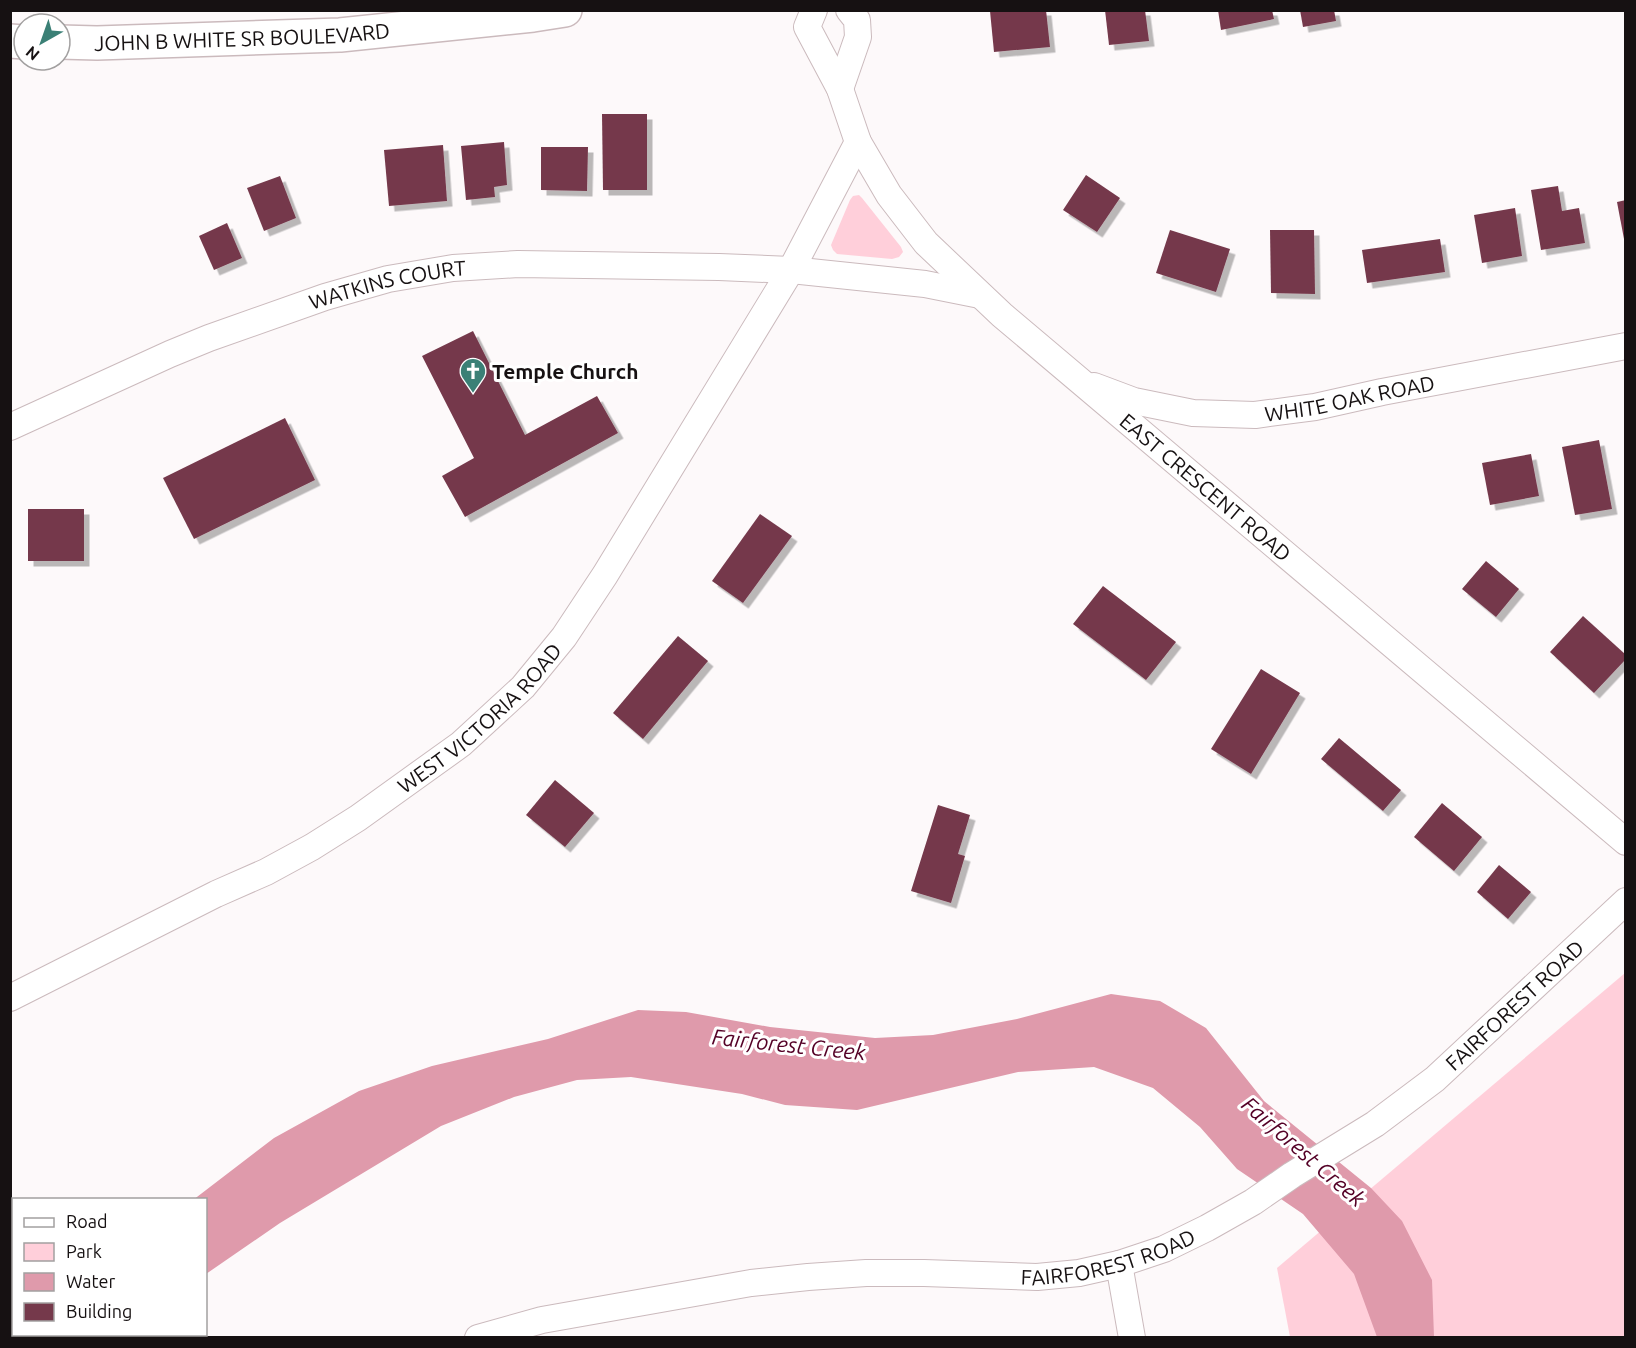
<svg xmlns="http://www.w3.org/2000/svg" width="1636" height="1348" font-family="Ubuntu,sans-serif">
<defs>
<filter id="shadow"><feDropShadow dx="5.5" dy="5.5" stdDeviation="0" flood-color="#0004"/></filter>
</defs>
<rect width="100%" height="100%" fill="#fdf9fa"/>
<g fill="#ffcfda">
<path d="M859,195l3,3 39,49 2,5 -4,5 -7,2 -55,-5 -4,-4 -2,-5 19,-45 3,-4z"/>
<path d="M1625,973v364h-335l-13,-69z"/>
</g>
<g fill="#df9aab">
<path d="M1111,994l49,7 46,27 58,73 107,87 31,33 30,59 2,57h-57l-23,-63 -51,-60 -66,-45 -37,-42 -47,-39 -59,-21 -76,5 -161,38 -72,-5 -43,-11 -111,-17 -54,3 -63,17 -73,29 -161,97 -74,51v-74h-13l81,-62 85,-47 73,-25 116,-27 90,-29 48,2 84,15 105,11 58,-3 84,-16z"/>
<path d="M36,1334h91v1l-3,3 -92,-1z"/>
</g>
<g fill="#75394b" filter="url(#shadow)">
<path d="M1002,10h44l4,37 -56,5 -4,-41z"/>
<path d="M1105,10h40l4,31 -40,4z"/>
<path d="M1218,10h54l2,9 -53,11z"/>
<path d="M1300,10h34l2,11 -33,6z"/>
<path d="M602,114h45v76h-44z"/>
<path d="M504,142l3,43 -13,2 1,10 -29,3 -5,-54z"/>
<path d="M443,145l4,56 -58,5 -5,-56z"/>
<path d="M541,147h47l-1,44 -46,-1z"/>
<path d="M1086,175l34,23 -23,34 -34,-22z"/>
<path d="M280,176l16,42 -32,13 -17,-43z"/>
<path d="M1558,186l4,25 17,-3 6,35 -44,7 -10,-60z"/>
<path d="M1626,200v39h-2l-7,-37z"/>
<path d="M1515,208l7,48 -40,7 -8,-48z"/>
<path d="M227,223l15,35 -28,12 -15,-34z"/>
<path d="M1170,230l60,19 -14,43 -60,-19z"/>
<path d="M1270,230h44l1,64 -44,-1z"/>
<path d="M1440,239l5,33 -78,11 -5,-33z"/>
<path d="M473,331l52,104 72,-39 21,37 -153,84 -23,-41 32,-18 -52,-102z"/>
<path d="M285,418l30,62 -121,59 -31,-61z"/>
<path d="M1599,440l13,69 -37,6 -13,-68z"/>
<path d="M1531,454l8,42 -49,9 -8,-42z"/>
<rect x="28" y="509" width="56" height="52"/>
<path d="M760,514l32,22 -49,67 -31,-22z"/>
<path d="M1486,561l33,28 -23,28 -34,-28z"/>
<path d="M1103,586l73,56 -30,38 -73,-56z"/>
<path d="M1583,616l43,39v4l-32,34 -44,-41z"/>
<path d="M678,636l30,25 -65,78 -30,-26z"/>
<path d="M1261,669l39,24 -49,81 -40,-25z"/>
<path d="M1339,738l62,52 -18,21 -62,-52z"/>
<path d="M555,780l39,33 -29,34 -39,-32z"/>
<path d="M1442,803l40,34 -28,34 -40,-34z"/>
<path d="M938,805l32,10 -12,39 7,2 -14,47 -40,-12z"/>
<path d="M1499,865l32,27 -23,27 -31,-27z"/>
</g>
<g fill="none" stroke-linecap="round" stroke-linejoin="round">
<g stroke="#cbbabd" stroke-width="28">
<g id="minor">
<path id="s1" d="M814,10l-7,17 33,62 18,53 31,53 37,48 76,72 624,527"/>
<path d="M840,89l18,-52 -1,-17 -8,-10"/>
<path id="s2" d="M1094,386l40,15 59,12 62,2 60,-8 67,-15 244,-46"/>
<path id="s3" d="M10,427l160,-73 39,-16 116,-41 63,-18 65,-11 65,-4 201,3 72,3 134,14 55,11"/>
<path id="s4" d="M10,998l206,-104 50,-22 46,-25 46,-29 103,-74 62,-57 41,-50 41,-62 186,-305 67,-128"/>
<path d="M1119,1264l13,74"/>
<path id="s5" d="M478,1338l64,-18 209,-37 57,-6 58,-4h58l113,4 42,-4 40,-9 45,-15 43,-21 46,-26 39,-27 83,-51 60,-45 191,-178"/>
</g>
</g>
<g stroke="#cbbabd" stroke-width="36">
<g id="secondary">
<path d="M10,41l14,1"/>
<path id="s6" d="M60,42l37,1 243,-8 193,-20 32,-5"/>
</g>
</g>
<use href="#minor" stroke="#fff" stroke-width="26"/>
<use href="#secondary" stroke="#fff" stroke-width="33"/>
</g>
<defs>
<g id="church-pin" transform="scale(1.35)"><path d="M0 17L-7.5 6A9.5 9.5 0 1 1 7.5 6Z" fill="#3b8076" stroke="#fff"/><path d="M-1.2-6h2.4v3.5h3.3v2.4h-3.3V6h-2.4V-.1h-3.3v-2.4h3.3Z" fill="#fff"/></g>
</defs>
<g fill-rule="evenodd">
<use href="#church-pin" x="473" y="371"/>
</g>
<g text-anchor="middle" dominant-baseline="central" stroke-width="6" stroke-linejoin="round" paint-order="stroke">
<g font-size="21" fill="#161112" stroke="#fff">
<text stroke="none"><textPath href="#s6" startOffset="182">JOHN B WHITE SR BOULEVARD</textPath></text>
<text stroke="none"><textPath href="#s3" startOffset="405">WATKINS COURT</textPath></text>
<text stroke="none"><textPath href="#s2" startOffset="261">WHITE OAK ROAD</textPath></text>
<text stroke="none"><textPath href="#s1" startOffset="638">EAST CRESCENT ROAD</textPath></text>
<text stroke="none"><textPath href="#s4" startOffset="550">WEST VICTORIA ROAD</textPath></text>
<text stroke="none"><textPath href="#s5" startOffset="1125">FAIRFOREST ROAD</textPath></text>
<text stroke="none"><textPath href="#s5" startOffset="639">FAIRFOREST ROAD</textPath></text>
</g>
<g font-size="21" font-weight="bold" fill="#161112" stroke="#fff" text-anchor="start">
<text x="492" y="371">Temple Church</text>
</g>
<g font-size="22" font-style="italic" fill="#540026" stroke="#fff">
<text transform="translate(789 1044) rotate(6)">Fairforest Creek</text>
<text transform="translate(1304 1151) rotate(41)">Fairforest Creek</text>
</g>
</g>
<rect width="1636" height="1348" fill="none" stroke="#161112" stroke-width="24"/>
<rect x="12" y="1198" width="195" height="138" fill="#ffffff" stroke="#a2a0a0" stroke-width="1.5"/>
<rect x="24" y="1218" width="30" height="9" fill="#ffffff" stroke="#a2a0a0" stroke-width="1.5"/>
<text x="66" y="1228" font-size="18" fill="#161112">Road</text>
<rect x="24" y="1243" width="30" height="18" fill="#ffcfda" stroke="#a2a0a0" stroke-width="1.5"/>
<text x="66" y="1258" font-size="18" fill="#161112">Park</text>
<rect x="24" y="1273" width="30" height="18" fill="#df9aab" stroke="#a2a0a0" stroke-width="1.5"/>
<text x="66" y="1288" font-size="18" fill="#161112">Water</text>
<rect x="24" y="1303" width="30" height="18" fill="#75394b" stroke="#a2a0a0" stroke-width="1.5"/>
<text x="66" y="1318" font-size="18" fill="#161112">Building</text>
<g transform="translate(42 42) rotate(220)"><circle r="28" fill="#ffffff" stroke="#a2a0a0" stroke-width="1.5"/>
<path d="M0-4.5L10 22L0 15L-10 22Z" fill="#3b8076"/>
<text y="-9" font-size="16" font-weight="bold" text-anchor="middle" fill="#161112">N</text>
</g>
</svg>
